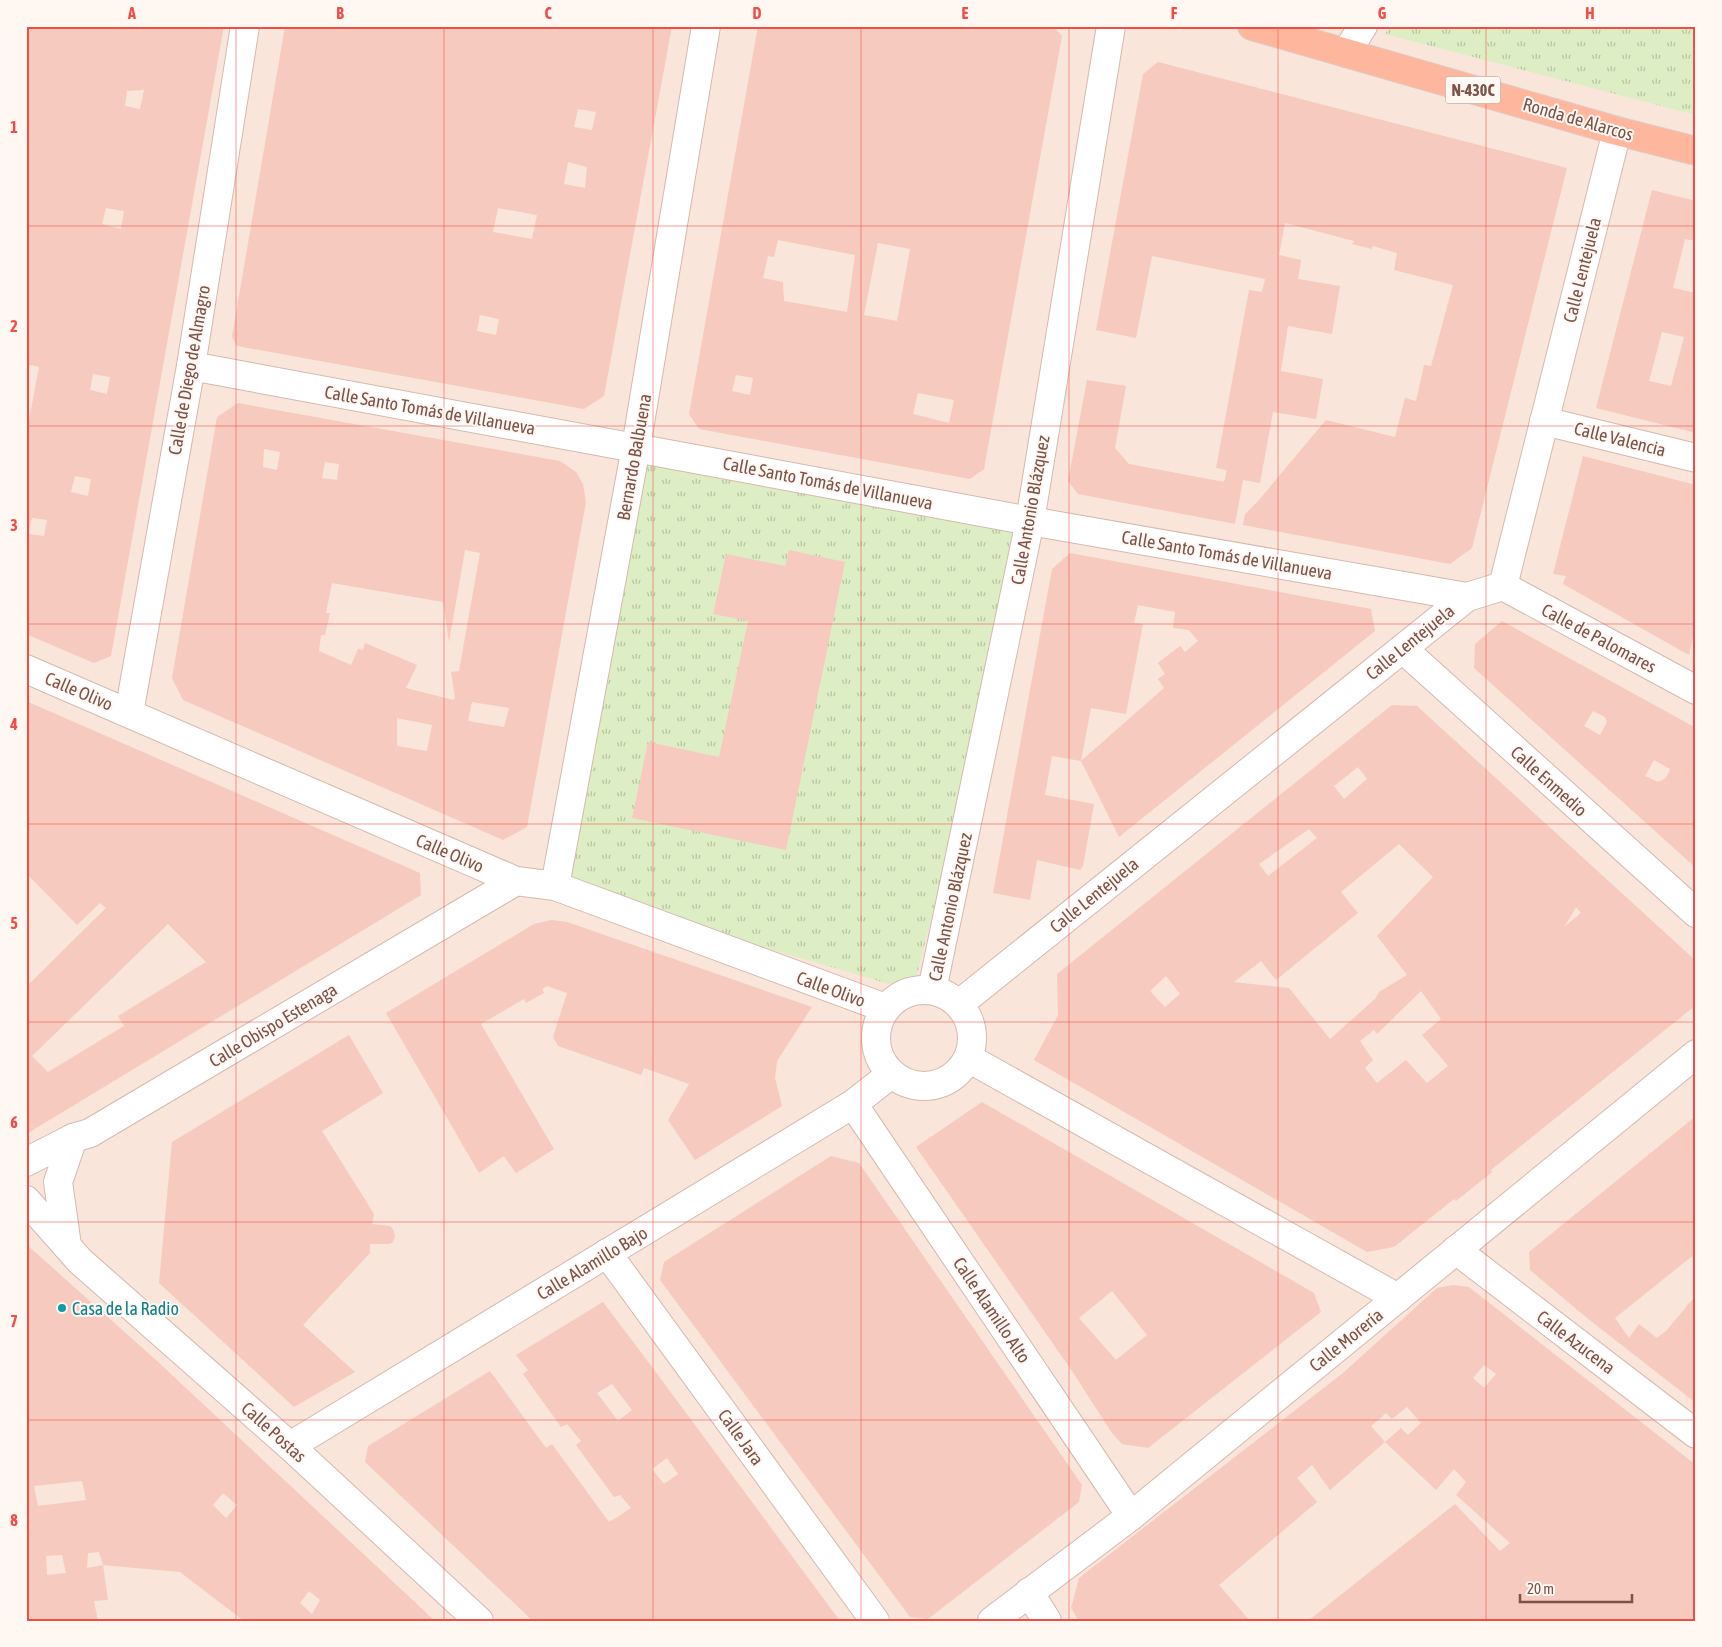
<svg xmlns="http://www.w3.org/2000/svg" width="1722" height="1647" font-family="'Asap Condensed',sans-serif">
<defs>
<pattern id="grass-tufts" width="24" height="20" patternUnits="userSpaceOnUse" patternTransform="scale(1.25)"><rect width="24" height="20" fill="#ddeec5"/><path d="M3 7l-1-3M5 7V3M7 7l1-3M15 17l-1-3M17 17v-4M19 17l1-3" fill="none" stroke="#b8c3a2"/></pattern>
</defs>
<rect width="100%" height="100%" fill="#fef2e9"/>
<rect fill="#f9e5d9" x="26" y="26" width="1670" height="1595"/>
<g fill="url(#grass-tufts)">
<path d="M1390,26h306v89l-311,-81z"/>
<path d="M636,447l394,74 -117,470 -358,-105z"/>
</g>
<g fill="#f6cabe" fill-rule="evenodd">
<path d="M26,26h198l-113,630 -17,7 -68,-29v-198l13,-69 -13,-3zM144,90l-4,19 -15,-3 2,-15zM106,208l18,3 -3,18 -19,-5zM93,374l17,3 -3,17 -17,-4zM75,476l16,3 -3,17 -17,-4zM32,518l15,2 -3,16 -16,-2z"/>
<path d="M285,26h387l-68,370 -20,13 -347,-63 -5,-9zM578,109l18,3 -4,18 -18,-3zM568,162l19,5 -2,21 -21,-4zM498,208l39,7 -5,24 -39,-7zM480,315l19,4 -3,16 -19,-4z"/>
<path d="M758,26h295l9,10 -78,433 -14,10 -271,-50 -10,-15zM778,240l77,15 -8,57 -63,-11 -1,-19 -20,-4 5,-22 6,1zM878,243l32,6 -13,72 -33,-6zM736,375l17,3 -3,17 -18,-4zM918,393l36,7 -5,23 -36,-9z"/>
<path d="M1158,62l409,106 -95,380 -22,16 -207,-39 2,-11 14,-14 67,-80 69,17 10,-39 11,3 8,-36 7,1 22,-81 -59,-15 3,-17 -24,-7 -1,3 -20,-5 2,-3 -69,-18 -6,32 22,5 -3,19 42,7 -8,48 -44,-8 -7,45 42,8 -7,40 -43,-7 -13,71 -17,-3 -8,44 -157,-30 -10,-13 19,-101 39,6 -11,62 14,16 95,18 3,-12 -11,-2 33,-178 13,2 3,-13 -113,-23 -16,82 -40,-8 47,-256z"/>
<path d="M1652,190l44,11v40l-11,-2 -12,49 23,5v140l-100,-25zM1662,332l22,5 -13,49 -22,-5z"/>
<path d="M238,403l322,58 16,11 7,12 3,18 -59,325 -24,13 -320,-140 -11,-22 45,-261zM264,449l16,3 -3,18 -14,-3zM325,462l14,2 -2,16 -15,-2zM465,550l15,3 -21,118 -8,1 4,26 -2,2 -47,-12 11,-23 -52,-22 -2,7 -5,-1 -7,16 -32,-14 2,-16h4l5,-22h-4l6,-30 111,19 6,40zM472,702l37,6 -5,19 -36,-6zM397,718l35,7 -5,26 -30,-5z"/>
<path d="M1583,456l113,29v148l-2,-1 -5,23 -126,-71 3,-8 -13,-2z"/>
<path d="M789,550l56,12 -59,288 -154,-32 16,-76 71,15 29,-136 -35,-7 13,-60 59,12z"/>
<path d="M1070,553l301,56 4,22 -256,206 -38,-76 -29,-5 -7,39 49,9 -11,62 -3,4 -43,-10 -7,40 -37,-7 59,-324zM1138,605l37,7 -2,16 16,2 9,11 -13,11 -5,-6 -22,17 7,11 -7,5 6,9 -83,73 10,-53 35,6 17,-90 -9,-1z"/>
<path d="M1502,621l194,107v140l-222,-200 1,-24zM1593,711l12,6 2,5 -7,13 -16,-9zM1654,760l16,9 -4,9 -8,4 -13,-6z"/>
<path d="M26,701l394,172 1,22 -393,238 -2,-3v-143l80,-79 -6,-5 -23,22 -51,-52zM168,924l38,38 -88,54 6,10 -76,46 -16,-16z"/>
<path d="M1392,705l25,1 279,255v44l-205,165 1,2 -36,29 -2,-2 -60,48 -27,5 -333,-192 24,-45 -1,-41zM1358,767l9,12 -23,20 -10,-13zM1309,829l8,9 -49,38 -9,-12zM1399,844l34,33 -56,59 30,39 -28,17 -4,7 -45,40 -41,-51 -55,-6 27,-21 15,19 82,-67 -17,-21zM1576,907l5,6 -17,14 4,-6zM1166,976l14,18 -15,13 -15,-16zM1421,991l20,28 -19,16 26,31 -21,17 -21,-23 -29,23 -12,-15 8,-8 -13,-19 14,-11 3,4z"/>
<path d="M551,920l16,2 245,85 -35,54 -2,17 7,28 -87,54 -27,-40 21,-36 -45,-16 -3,7 -83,-29 -5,-9 14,-44 -20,-7 -5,3 2,4 -18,10 -2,-4 -43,25 73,125 -38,24 -12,-17 -25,17 -93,-160 148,-89z"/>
<path d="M349,1035l34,58 -61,38 52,83 -2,10 18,2 3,3 2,8 -3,6 -4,1h-18v9l-67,72 52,47 -61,35 -135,-124 13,-141z"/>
<path d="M982,1102l332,191 7,19 -173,136 -26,-4 -10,-11 -40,-62 -156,-224zM1112,1291l35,44 -31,25 -37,-42z"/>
<path d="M1696,1116v137l-81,65 14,20 10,-14 18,14 10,-8 29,-35v108l-109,-85 -57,-48 -1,-18z"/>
<path d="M831,1156l28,7 223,322 -3,17 -151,117 -18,-2 -250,-337 4,-18z"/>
<path d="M26,1244l131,117 278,260h-191l-64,-49 -77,-7 5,35 -14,1 4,20h-72zM82,1481l4,19 -48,6 -4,-20zM223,1493l14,12 -11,13 -13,-13zM99,1552l4,13 -16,3 1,-15zM62,1555l4,18 -19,2 -1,-19zM309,1591l11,9 -8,14 -12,-11z"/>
<path d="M1453,1285l16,2 227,178v156h-388l147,-117 45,47 10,-8 -54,-48 10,-13 -12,-13 -18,21 -51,-48 16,-14 7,7 13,-12 -14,-16 -15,12 -6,-6 -15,13 14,16 -55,48 -18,-25 -15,13 20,24 -98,83 31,36h-171l-8,-13 8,-30 264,-205 94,-85zM1484,1365l12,9 -12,14 -11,-10z"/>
<path d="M603,1302l46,61 191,258h-307l-168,-159 3,-16 122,-75 56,77 6,-4 57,78 7,-4 15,-10 -11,-13 -6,2 -38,-52 5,-4 -14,-17 -6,3 -38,-53 5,-4 -12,-15zM612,1384l20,26 -14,11 -21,-28zM667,1458l11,16 -14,10 -12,-15z"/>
</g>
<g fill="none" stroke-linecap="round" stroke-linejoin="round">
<g stroke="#d5b9af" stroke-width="30">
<g id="minor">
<path d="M1346,53l17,-27"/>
<path d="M191,366l839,155 437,76"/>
<path d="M1544,421l152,37"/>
<path d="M1503,586l193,104"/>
<path d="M1403,649l293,264"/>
<path d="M26,669l490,212 39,5 330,122"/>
<path d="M129,713l62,-347 54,-340"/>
<path d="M555,886l81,-439 70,-421"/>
<circle cx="924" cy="1038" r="48"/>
<path d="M932,990l98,-469 81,-495"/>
<path d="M959,1004l508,-407 36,-11 114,-455"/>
<path d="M968,1058l430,240"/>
<path d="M853,1104l278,412"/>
<path d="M26,1162l47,-24 17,-5 426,-252"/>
<path d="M26,1200l54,61 210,185 189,175"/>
<path d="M67,1246l-9,-64 15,-44"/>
<path d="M1456,1250l240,184"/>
<path d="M607,1253l268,368"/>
<path d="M290,1446l563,-342 37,-29"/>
<path d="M1029,1592l18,29"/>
<path d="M992,1621l139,-105 565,-462"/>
</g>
</g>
<g stroke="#dacfcc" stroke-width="30">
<path id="trunk" d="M1252,26l365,105 79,20"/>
</g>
<use href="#minor" stroke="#fff" stroke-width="28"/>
<use href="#trunk" stroke="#feb69d" stroke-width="28"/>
</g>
<path fill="none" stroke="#f24c44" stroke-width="1" stroke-opacity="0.55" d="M236,26v1595M444,26v1595M653,26v1595M861,26v1595M1069,26v1595M1278,26v1595M1486,26v1595M26,226h1670M26,426h1670M26,624h1670M26,824h1670M26,1022h1670M26,1222h1670M26,1420h1670"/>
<circle fill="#0f9aa8" stroke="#fff7f1" stroke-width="2" cx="62" cy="1308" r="5"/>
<g text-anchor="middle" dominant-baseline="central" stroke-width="4" stroke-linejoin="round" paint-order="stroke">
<rect fill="#fff7f1" stroke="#a3847b" stroke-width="1" x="1445.5" y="76.5" width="55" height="27" rx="4"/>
<g font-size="16" font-weight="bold" fill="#7c5249">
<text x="1473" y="90">N-430C</text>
</g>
<g font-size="18" fill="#7c5249" stroke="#fff7f1">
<text transform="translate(1578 119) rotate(16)">Ronda de Alarcos</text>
<text transform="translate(1582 270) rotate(-76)">Calle Lentejuela</text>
<text transform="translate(189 370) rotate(-80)">Calle de Diego de Almagro</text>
<text transform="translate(430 410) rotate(10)">Calle Santo Tomás de Villanueva</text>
<text transform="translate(1620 439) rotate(14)">Calle Valencia</text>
<text transform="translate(634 457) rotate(-80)">Bernardo Balbuena</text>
<text transform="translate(828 483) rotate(11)">Calle Santo Tomás de Villanueva</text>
<text transform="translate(1030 510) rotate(-80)">Calle Antonio Blázquez</text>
<text transform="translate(1227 555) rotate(10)">Calle Santo Tomás de Villanueva</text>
<text transform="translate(1599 638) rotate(28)">Calle de Palomares</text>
<text transform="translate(1410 642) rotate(-39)">Calle Lentejuela</text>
<text transform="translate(79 691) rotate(23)">Calle Olivo</text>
<text transform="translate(1549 781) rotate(42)">Calle Enmedio</text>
<text transform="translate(450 853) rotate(23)">Calle Olivo</text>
<text transform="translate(1094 895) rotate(-39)">Calle Lentejuela</text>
<text transform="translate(950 907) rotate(-78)">Calle Antonio Blázquez</text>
<text transform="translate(831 989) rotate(20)">Calle Olivo</text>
<text transform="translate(273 1025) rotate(-31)">Calle Obispo Estenaga</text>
<text transform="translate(592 1263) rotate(-31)">Calle Alamillo Bajo</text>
<text transform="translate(992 1310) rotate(56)">Calle Alamillo Alto</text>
<text transform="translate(1346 1340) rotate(-39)">Calle Morería</text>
<text transform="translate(1576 1342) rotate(37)">Calle Azucena</text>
<text transform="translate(274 1432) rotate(42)">Calle Postas</text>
<text transform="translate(741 1437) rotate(54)">Calle Jara</text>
</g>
<g font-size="18" fill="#0d838f" stroke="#fff7f1" text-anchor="start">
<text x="72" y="1308">Casa de la Radio</text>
</g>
</g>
<rect width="1722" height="1647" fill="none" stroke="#fff7f1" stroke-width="55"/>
<path d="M1520 1594v8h112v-8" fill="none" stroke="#7c5249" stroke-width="2.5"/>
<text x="1527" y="1594" font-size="15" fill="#7c5249" stroke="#fff7f1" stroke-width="4" paint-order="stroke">20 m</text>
<rect x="28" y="28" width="1666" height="1592" fill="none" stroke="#f24c44" stroke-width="2"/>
<g font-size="16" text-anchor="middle" font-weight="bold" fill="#f24c44">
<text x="132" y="19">A</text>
<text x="340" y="19">B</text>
<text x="548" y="19">C</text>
<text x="757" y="19">D</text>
<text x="965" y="19">E</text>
<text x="1174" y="19">F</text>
<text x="1382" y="19">G</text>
<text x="1590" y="19">H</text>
<text x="14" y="133">1</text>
<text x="14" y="332">2</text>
<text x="14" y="531">3</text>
<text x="14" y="730">4</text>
<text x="14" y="929">5</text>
<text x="14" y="1128">6</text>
<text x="14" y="1327">7</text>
<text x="14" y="1526">8</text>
</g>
</svg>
